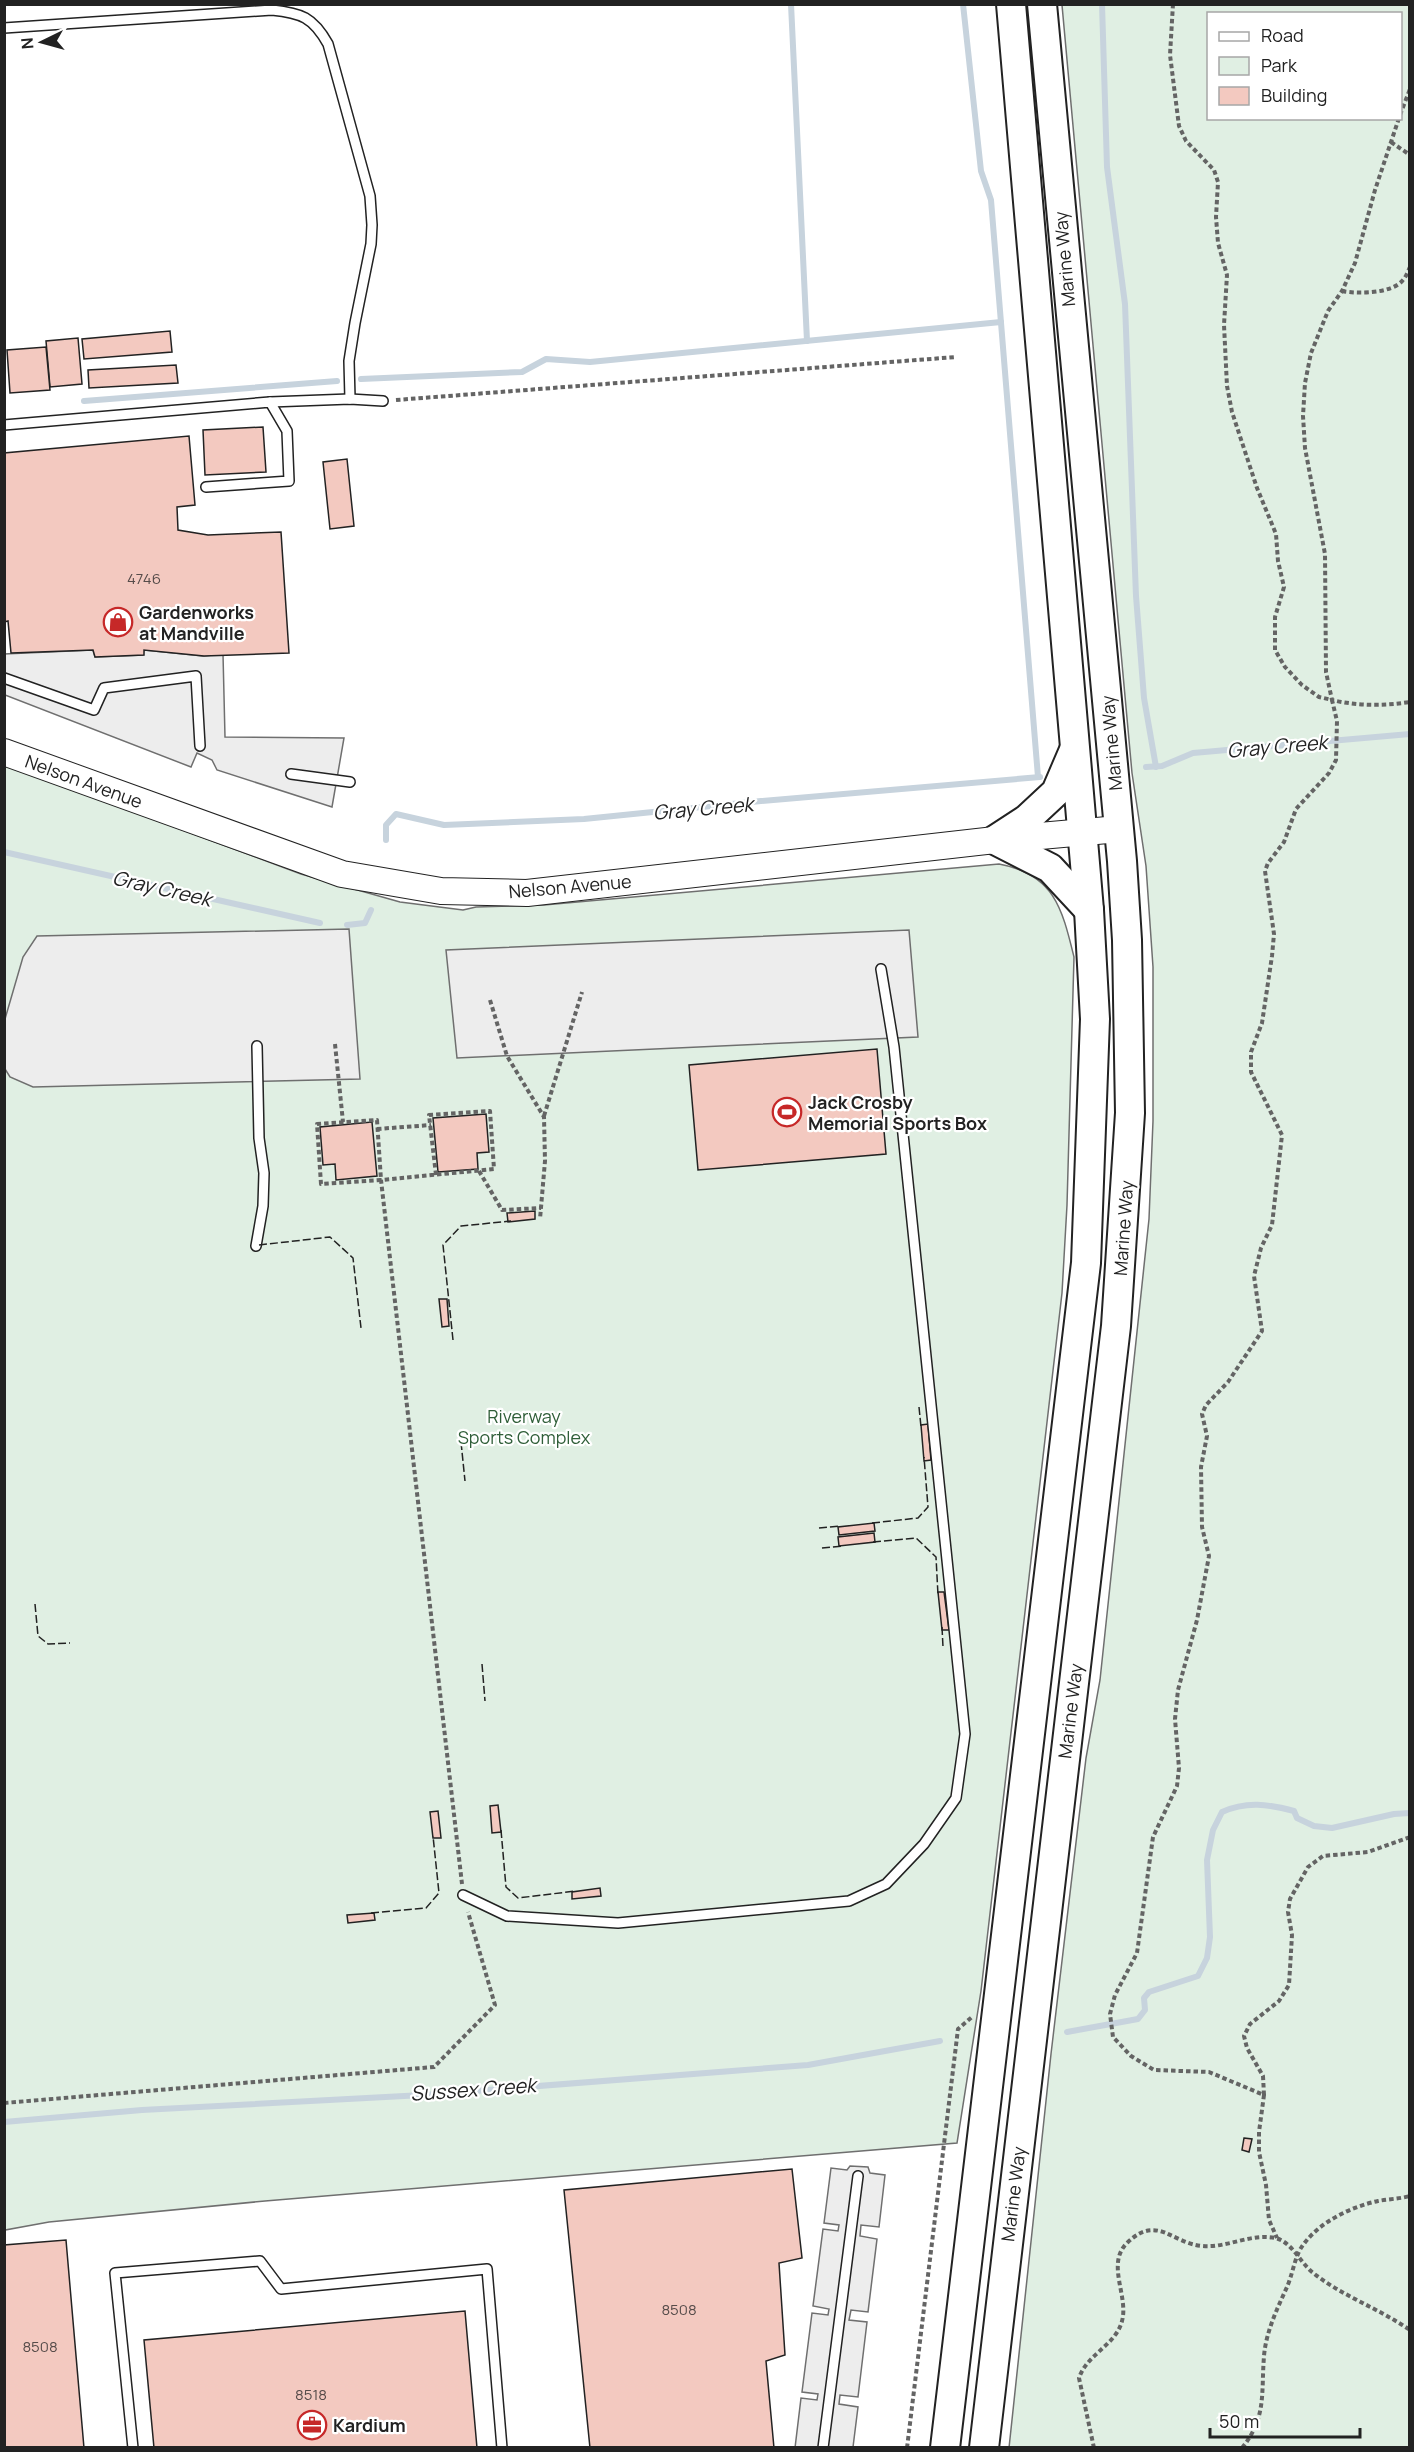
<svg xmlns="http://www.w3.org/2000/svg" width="1414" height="2452" font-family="Manrope,sans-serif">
<rect width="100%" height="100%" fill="#fff"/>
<g fill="#e0efe3" stroke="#6f6f6f" stroke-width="1.5" fill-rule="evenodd">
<path d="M1062,5h347v2442l-400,1 42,-394 35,-296 14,-78 49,-461 4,-98v-154l-7,-101 -14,-93zM1208,14h192v104h-192z"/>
<path d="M5,764l296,110 99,28 63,8 13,-3 68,-2 455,-41c55,10 63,44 75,93l-7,248 -5,88 -81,698 -24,152 -692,58 -216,21 -44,8z"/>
</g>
<g fill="#ededed" stroke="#6f6f6f" stroke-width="1.5">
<path d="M93,650l2,7 48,-2 1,-5 59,6 20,-2 2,83 119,1 -12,69 -115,-37 -5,-10 -15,-7 -6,14 -186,-72 -1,-41z"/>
<path d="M349,929l11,150 -327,8 -23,-10 -5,-8v-50l18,-62 14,-21z"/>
<path d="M909,930l9,107 -461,21 -11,-108z"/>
<path d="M850,2166l18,1 2,6 15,2 -6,52 -18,-2 -1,11 17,3 -9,73 -17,-2 -2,10 18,2 -9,75 -18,-2 -1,9 19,3 -5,40 -58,1 6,-50 16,2 1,-6 -16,-2 10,-79 16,2 1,-6 -16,-3 10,-77 15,2 1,-6 -15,-2 7,-55 16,2z"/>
</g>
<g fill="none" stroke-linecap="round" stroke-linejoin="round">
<g stroke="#c7d3dd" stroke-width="6">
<path d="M791,4l16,337"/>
<path d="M963,4l18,167 10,29 47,577"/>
<path d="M1102,4l5,163 18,137 11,292 8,102 12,69"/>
<path d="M361,379l161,-7 24,-13 44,3 411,-40"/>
<path d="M84,401l253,-20"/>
<path d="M1146,767l16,-1 31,-13 217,-19"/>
<path d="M386,840v-15l10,-11 48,11 140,-6 177,-18 279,-24"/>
<path d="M4,852l316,71"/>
<path d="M347,925l18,-2 6,-13"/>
<path d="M1067,2032l71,-13 7,-9 -1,-12 5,-6 49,-16 9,-18 3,-21 -3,-77 6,-30 9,-18c24,-11 46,-8 72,-1l3,7 17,8 18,2 62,-14 16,-1"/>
<path d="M4,2122l138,-12 281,-15 385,-30 132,-24"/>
</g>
</g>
<g fill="#f3c9c0" stroke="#222" stroke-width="1.5">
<path d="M170,331l2,21 -88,7 -2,-20z"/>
<path d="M78,338l4,46 -32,3 -4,-46z"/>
<path d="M46,347l4,43 -40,3 -3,-43z"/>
<path d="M176,365l2,18 -89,5 -1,-18z"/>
<path d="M263,427l3,45 -61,3 -2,-45z"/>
<path d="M189,436l6,69 -18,2 1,23 30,5 73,-3 8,121 -85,3 -60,-6v5l-49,2 -2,-7 -82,3 -3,-32 -4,1v-169z"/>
<path d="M347,459l7,67 -24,3 -7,-67z"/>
<path d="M877,1049l9,105 -188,16 -9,-105z"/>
<path d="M486,1114l3,38 -12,1 1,16 -40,3 -5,-54z"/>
<path d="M372,1122l5,54 -41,4 -1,-16 -12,1 -3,-38z"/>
<path d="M535,1211v8l-27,3 -1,-9z"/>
<path d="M439,1299h8l2,27 -7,1z"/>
<path d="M928,1424l3,36 -7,1 -3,-36z"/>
<path d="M874,1523l1,8 -36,4 -1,-8z"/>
<path d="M874,1533l1,9 -36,4 -1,-9z"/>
<path d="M938,1592h6l5,38h-7z"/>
<path d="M498,1805l3,27 -9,1 -2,-27z"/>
<path d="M438,1811l3,27h-8l-3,-26z"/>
<path d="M600,1888l1,8 -29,3v-7z"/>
<path d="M374,1913l1,7 -27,3 -1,-8z"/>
<path d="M1244,2138l8,1 -3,13 -7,-2z"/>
<path d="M792,2169l10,89 -23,5 6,92 -19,6 8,87h-184l-26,-258z"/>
<path d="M66,2240l18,208h-80v-203z"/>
<path d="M465,2311l12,137h-323l-10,-108z"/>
</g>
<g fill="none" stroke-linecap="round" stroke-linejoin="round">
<g stroke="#222" stroke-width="12">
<g id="lane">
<path d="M4,28l268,-18c29,3 41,7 56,34l42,152 2,29 -1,19 -16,79 -6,38 1,38"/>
<path d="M270,402l80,-3 33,2"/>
<path d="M4,425l266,-23 17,29 2,50 -83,6"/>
<path d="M4,678l90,32 10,-22 92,-12 4,70"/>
<path d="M291,774l59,8"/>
<path d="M256,1246l7,-40 1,-33 -5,-35 -2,-92"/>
<path d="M463,1895l44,21 111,7 231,-22 37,-17 38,-40 32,-46 9,-64 -71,-687 -13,-78"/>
<path d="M133,2448l-18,-175 145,-12 21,28 206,-20 15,179"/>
<path d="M823,2448l35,-272"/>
</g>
</g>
<g stroke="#222" stroke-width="28">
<path id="secondary" d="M4,752l338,122 99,17 86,2 468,-53 124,-11"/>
</g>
<g stroke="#222" stroke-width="32">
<g id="primary">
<path d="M1074,750l-18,42 -29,27 -32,21 55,28 39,42"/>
<path d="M945,2448l141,-1185 9,-244 -6,-109 -78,-906"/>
<path d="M984,2448l132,-1122 14,-213 -3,-173 -5,-79 -80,-857"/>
</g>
</g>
<g stroke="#646464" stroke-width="4" stroke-dasharray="4.5 3" stroke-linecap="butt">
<path d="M1173,4l-3,51 9,71 7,15 28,29 4,12 -2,35 2,26 9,32 -3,50 3,61 5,26 25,76 19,46 2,27 6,26 -9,30v33l10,17 17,18 17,12 13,3 5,21 -1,39 -7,13 -33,36 -12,33 -16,21 -3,8 9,63 -2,22 -10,67 -11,29v20l31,63 -10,90 -11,23 -7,28 8,55 -34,51 -22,23 -4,9 5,22 -6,31 1,60 7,29 -12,64 -19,70 -3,29 4,49 -2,18 -24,51 -16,116 -22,42 -5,19 3,23 18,19 23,14 55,2 55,23 -5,37v20l7,33 3,35 8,18"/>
<path d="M1400,115l10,-26"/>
<path d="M1399,118l-24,72 -20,73 -13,28 -14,20 -17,42 -6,30 -2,33 2,32 20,106 1,118 6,28c26,6 51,6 78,2"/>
<path d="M1391,142l19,13"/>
<path d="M1342,291c15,3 50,3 61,-11 3,-3 5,-9 7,-13"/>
<path d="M396,400l560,-43"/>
<path d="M490,1000l17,56 37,61 1,44 -5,58"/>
<path d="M335,1044l8,78"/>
<path d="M544,1116l38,-124"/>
<path d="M377,1120l4,60 -60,4 -4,-60z"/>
<path d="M377,1129l54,-4"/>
<path d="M479,1171l23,39 39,-2"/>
<path d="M436,1175l-7,-60 61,-4 4,58 -113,11 81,704"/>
<path d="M1264,2095l-1,-19 -16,-28 -3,-12 6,-12 29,-23 10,-16 3,-50 -4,-23 2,-13 18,-32 15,-11 45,-4 42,-15"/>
<path d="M4,2103l430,-36 61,-62 -27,-93"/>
<path d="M907,2448l51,-419 14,-12"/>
<path d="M1094,2448l-15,-70c8,-24 37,-33 43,-57 7,-25 -17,-58 6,-79 30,-28 44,2 75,4 24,2 48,-13 72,-8 16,3 25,24 37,34 28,23 66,36 98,58"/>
<path d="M1242,2448c25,-31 19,-55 22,-92 2,-24 13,-47 23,-69 5,-11 8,-30 14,-39 16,-25 49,-41 77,-47 10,-2 21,-2 32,-5"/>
</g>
<use href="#lane" stroke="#fff" stroke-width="9"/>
<use href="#secondary" stroke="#fff" stroke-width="26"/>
<use href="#primary" stroke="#fff" stroke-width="28"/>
<g stroke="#222" stroke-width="1.5" stroke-dasharray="8 3" stroke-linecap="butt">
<path d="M259,1245l71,-8 23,21 8,70"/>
<path d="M453,1340l-10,-95 18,-19 50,-5"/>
<path d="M919,1407l2,20"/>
<path d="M461,1442l4,39"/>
<path d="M872,1523l46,-5 10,-11 -4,-50"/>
<path d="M819,1528l21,-2"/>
<path d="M873,1542l43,-4 20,19 2,38"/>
<path d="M822,1548l21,-2"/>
<path d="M35,1604l3,32 10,8 22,-1"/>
<path d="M942,1627l1,20"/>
<path d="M482,1664l3,37"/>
<path d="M501,1830l5,57 12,11 58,-7"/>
<path d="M371,1913l55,-5 13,-15 -6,-57"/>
</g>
</g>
<defs>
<g id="shop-ring" transform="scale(1.5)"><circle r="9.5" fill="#fff" stroke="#c62828" stroke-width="1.5"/><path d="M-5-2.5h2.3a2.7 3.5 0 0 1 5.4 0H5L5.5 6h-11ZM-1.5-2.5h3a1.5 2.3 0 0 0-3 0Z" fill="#c62828"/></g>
<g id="stadium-ring" transform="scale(1.5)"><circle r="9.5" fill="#fff" stroke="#c62828" stroke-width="1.5"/><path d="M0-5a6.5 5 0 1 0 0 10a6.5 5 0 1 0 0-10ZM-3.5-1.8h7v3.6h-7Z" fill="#c62828"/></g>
<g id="office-ring" transform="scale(1.5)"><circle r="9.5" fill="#fff" stroke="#c62828" stroke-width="1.5"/><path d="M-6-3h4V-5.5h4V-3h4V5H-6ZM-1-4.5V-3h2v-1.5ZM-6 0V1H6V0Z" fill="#c62828"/></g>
</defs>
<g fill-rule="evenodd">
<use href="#shop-ring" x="118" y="622"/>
<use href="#stadium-ring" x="787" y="1112"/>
<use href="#office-ring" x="312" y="2425"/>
</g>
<g text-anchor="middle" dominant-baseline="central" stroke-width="4.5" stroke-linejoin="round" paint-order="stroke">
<g font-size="15" fill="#564c4a">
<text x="144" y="578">4746</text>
<text x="679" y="2309">8508</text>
<text x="40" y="2346">8508</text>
<text x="311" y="2394">8518</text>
</g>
<g font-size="18" fill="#222" stroke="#fff">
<text transform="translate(1064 259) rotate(-95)">Marine Way</text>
<text transform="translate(1111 743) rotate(-95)">Marine Way</text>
<text transform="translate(84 781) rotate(20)">Nelson Avenue</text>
<text transform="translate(570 886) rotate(-5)">Nelson Avenue</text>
<text transform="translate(1123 1228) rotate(-86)">Marine Way</text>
<text transform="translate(1070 1711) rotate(-83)">Marine Way</text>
<text transform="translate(1013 2194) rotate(-83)">Marine Way</text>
</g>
<g font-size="18" font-weight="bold" fill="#222" stroke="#fff" text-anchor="start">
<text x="139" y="612">Gardenworks<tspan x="139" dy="21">at Mandville</tspan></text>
<text x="808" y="1102">Jack Crosby<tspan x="808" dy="21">Memorial Sports Box</tspan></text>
<text x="333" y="2425">Kardium</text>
</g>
<g font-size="18" fill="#2f5e38" stroke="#fff">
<text x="524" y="1416">Riverway<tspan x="524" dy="21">Sports Complex</tspan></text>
</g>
<g font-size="20" font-style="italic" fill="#222" stroke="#fff">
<text transform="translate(1277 746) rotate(-5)">Gray Creek</text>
<text transform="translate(703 808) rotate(-5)">Gray Creek</text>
<text transform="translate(162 888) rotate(13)">Gray Creek</text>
<text transform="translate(473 2089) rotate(-4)">Sussex Creek</text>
</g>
</g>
<rect width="1414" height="2452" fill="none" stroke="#222222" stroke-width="12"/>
<rect x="1207" y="12" width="195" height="108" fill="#ffffff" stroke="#a7a7a7" stroke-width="1.5"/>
<rect x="1219" y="32" width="30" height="9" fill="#ffffff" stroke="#a7a7a7" stroke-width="1.5"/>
<text x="1261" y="42" font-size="18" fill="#222222">Road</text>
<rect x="1219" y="57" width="30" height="18" fill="#e0efe3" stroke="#a7a7a7" stroke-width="1.5"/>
<text x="1261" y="72" font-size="18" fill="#222222">Park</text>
<rect x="1219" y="87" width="30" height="18" fill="#f3c9c0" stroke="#a7a7a7" stroke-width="1.5"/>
<text x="1261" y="102" font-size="18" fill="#222222">Building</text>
<g transform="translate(42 42) rotate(265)" stroke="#ffffff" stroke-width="4.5" paint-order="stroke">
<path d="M0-4.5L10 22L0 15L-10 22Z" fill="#222222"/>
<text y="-9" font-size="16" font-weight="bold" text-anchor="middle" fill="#222222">N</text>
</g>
<path d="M1210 2428v9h150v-9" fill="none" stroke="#222222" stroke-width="3"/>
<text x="1219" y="2428" font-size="18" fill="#222222" stroke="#ffffff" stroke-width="4.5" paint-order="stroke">50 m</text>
</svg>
